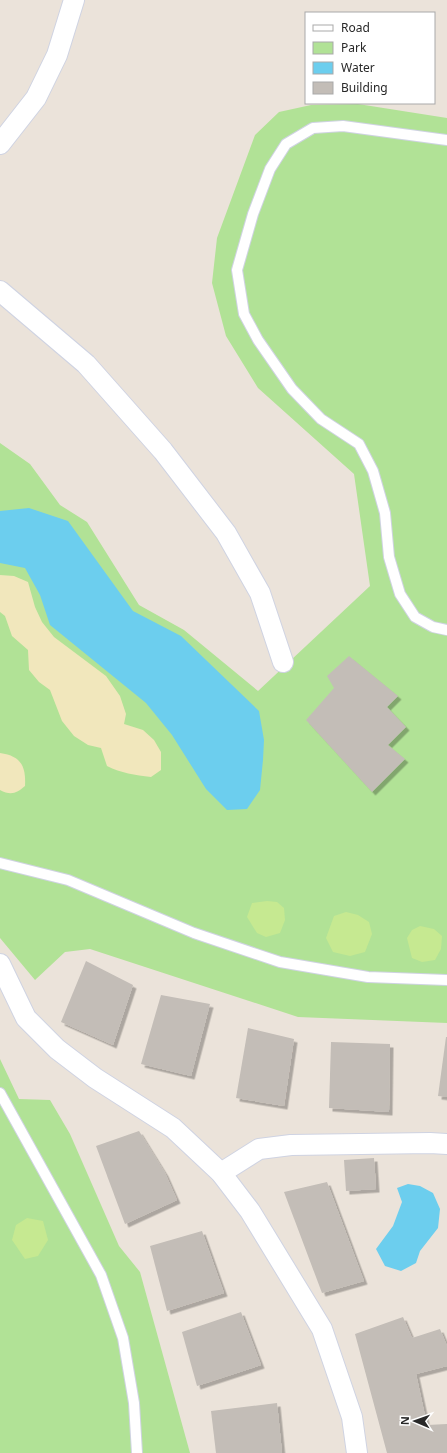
<svg xmlns="http://www.w3.org/2000/svg" width="447" height="1453" font-family="'Noto Sans',sans-serif">
<defs>
<filter id="shadow"><feDropShadow dx="3.5" dy="3.5" stdDeviation="0" flood-color="#0004"/></filter>
</defs>
<rect width="100%" height="100%" fill="#ebe3da"/>
<g fill="#b1e296">
<path d="M358,104l89,14v905l-149,-6 -208,-68 -25,3 -30,28 -35,-42v-495l30,21 30,41 27,17 52,83 45,25 74,61 112,-105 -16,-112 -96,-86 -32,-52 -14,-53 5,-45 38,-103 24,-23 32,-7z"/>
<path d="M0,1059l19,40 31,1 20,34 49,112 21,26 50,181h-190z"/>
</g>
<g fill="#f1e7bc">
<path d="M0,575l14,1 14,6 7,25 7,15 12,15 52,39 14,20 6,18 -2,10 19,6 11,10 7,12v18l-10,7c-16,-2 -30,-4 -44,-11l-6,-18 -13,-3 -14,-9 -12,-15 -12,-31 -11,-8 -10,-12 -1,-20 -16,-14 -7,-20 -5,-4z"/>
<path d="M0,753c21,3 26,13 25,33 -8,7 -14,10 -25,4z"/>
</g>
<g fill="#c6e991">
<path d="M267,901l10,1 7,6 1,12 -5,13 -14,4 -9,-4 -10,-16 5,-14z"/>
<path d="M346,912l12,3 11,7 3,12 -7,18 -15,4 -17,-4 -7,-14 8,-22z"/>
<path d="M420,926l14,3 8,7 -1,13 -6,11 -13,2 -10,-4 -5,-20 5,-8z"/>
<path d="M27,1218l16,3 5,19 -10,16 -13,3 -13,-19 4,-15z"/>
</g>
<g fill="#6cceee">
<path d="M29,508l39,13 65,90 48,25 78,75 5,29 -1,20 -3,30 -13,19 -20,1 -21,-21 -34,-54 -26,-32 -96,-78 -10,-30 -15,-27 -25,-5v-52z"/>
<path d="M408,1184l12,2 13,7 7,16 -2,19 -18,23 -4,12 -15,8 -16,-5 -9,-17 17,-23 9,-24 -5,-14z"/>
</g>
<g fill="#c3bdb7" filter="url(#shadow)">
<path d="M349,656l49,40 -11,11 19,20 -18,18 17,14 -33,33 -66,-72 28,-32 -7,-12z"/>
<path d="M86,961l47,24 -20,60 -52,-23z"/>
<path d="M161,995l49,9 -19,72 -50,-12z"/>
<path d="M248,1028l46,11 -10,67 -48,-8z"/>
<path d="M446,1037h1v60l-9,-1z"/>
<path d="M331,1042l59,2 -1,68 -60,-4z"/>
<path d="M139,1131l26,42 12,27 -52,24 -29,-78z"/>
<path d="M374,1158l2,31 -30,2 -2,-31z"/>
<path d="M327,1182l37,99 -42,12 -38,-101z"/>
<path d="M202,1231l22,62 -57,18 -17,-65z"/>
<path d="M241,1312l20,53 -64,21 -15,-54z"/>
<path d="M403,1317l9,21 28,-9 7,17v20l-31,8 11,51 20,-1v29h-60l-32,-119z"/>
<path d="M277,1403l5,50h-66l-5,-42z"/>
</g>
<g fill="none" stroke-linecap="round" stroke-linejoin="round">
<g stroke="#cfd3e2" stroke-width="12">
<g id="service">
<path d="M447,140l-104,-14 -30,2 -27,16 -16,25 -17,45 -16,56 7,44 14,26 34,49 29,30 38,25 14,27 12,42 4,44 11,37 15,23 18,10 14,3"/>
<path d="M0,863l68,17 126,53 86,29 88,15 79,3"/>
<path d="M0,1093l101,182 22,63 11,65 3,50"/>
</g>
</g>
<g stroke="#cfd3e2" stroke-width="22">
<g id="minor">
<path d="M0,144l36,-46 21,-43 17,-55"/>
<path d="M0,291l86,73 77,87 63,82 34,60 23,69"/>
<path d="M0,964l26,54 31,31 38,29 78,50 48,45 29,38 72,118 30,88 5,36"/>
<path d="M221,1173l38,-24 32,-4 139,-2 17,1"/>
</g>
</g>
<use href="#service" stroke="#fff" stroke-width="10"/>
<use href="#minor" stroke="#fff" stroke-width="20"/>
</g>
<rect x="305" y="12" width="130" height="92" fill="#ffffff" stroke="#a9a9a9"/>
<rect x="313" y="25" width="20" height="6" fill="#ffffff" stroke="#a9a9a9"/>
<text x="341" y="32" font-size="12" fill="#282828">Road</text>
<rect x="313" y="42" width="20" height="12" fill="#b1e296" stroke="#a9a9a9"/>
<text x="341" y="52" font-size="12" fill="#282828">Park</text>
<rect x="313" y="62" width="20" height="12" fill="#6cceee" stroke="#a9a9a9"/>
<text x="341" y="72" font-size="12" fill="#282828">Water</text>
<rect x="313" y="82" width="20" height="12" fill="#c3bdb7" stroke="#a9a9a9"/>
<text x="341" y="92" font-size="12" fill="#282828">Building</text>
<g transform="translate(415 1421) rotate(272)" stroke="#ffffff" stroke-width="3" paint-order="stroke">
<path d="M0-3L7 15L0 10L-7 15Z" fill="#282828"/>
<text y="-6" font-size="11" font-weight="bold" text-anchor="middle" fill="#282828">N</text>
</g>
</svg>
